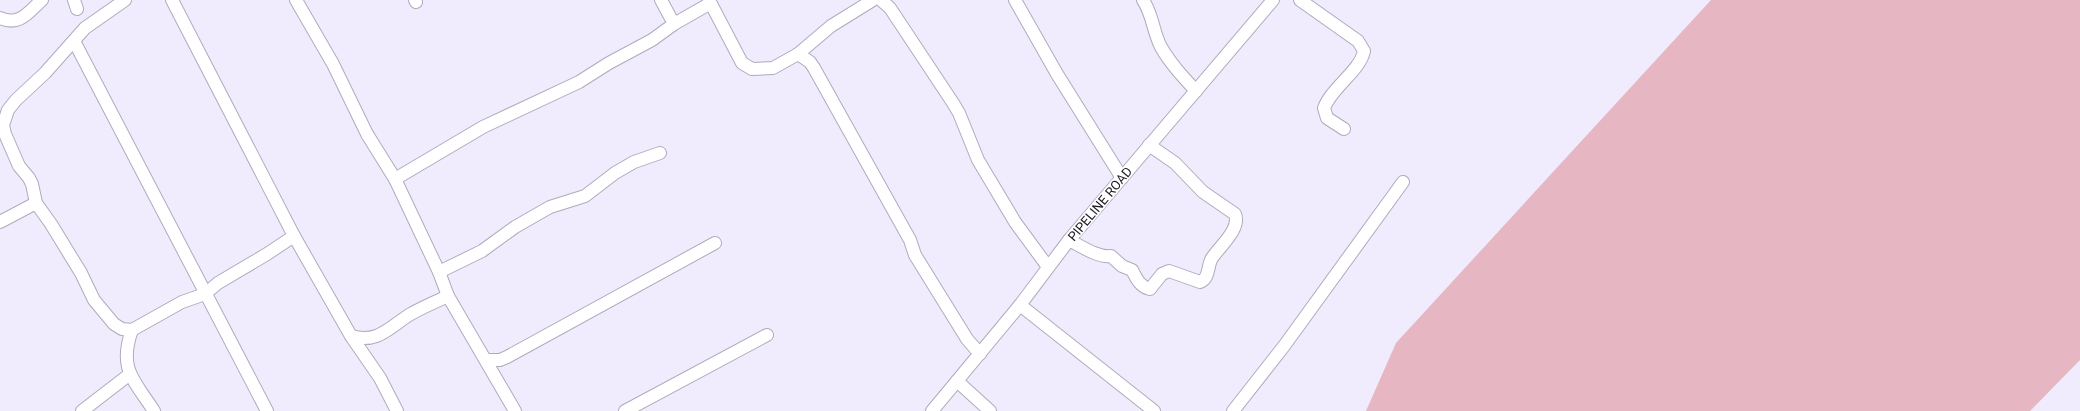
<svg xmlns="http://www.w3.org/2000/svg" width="2080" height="411" font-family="Roboto,sans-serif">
<rect width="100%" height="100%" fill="#f0ebfd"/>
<path fill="#e6b6c3" d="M1711,0h369v360l-50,51h-664l30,-68z"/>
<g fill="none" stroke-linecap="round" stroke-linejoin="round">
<g stroke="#afabbc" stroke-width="14">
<g id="minor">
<path d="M74,0l3,9"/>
<path d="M125,0l-40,28 -40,45 -29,27 -8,10 -5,15 2,9 14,32 10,12 3,6 4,19 15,21 30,49 13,27 20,24 8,5 10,1 50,-28 23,-8 13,-11 49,-29 27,-18"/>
<path d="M172,0l122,236 57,100 29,42 17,33"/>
<path d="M296,0l37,64 34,70 28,45 44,93 9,24 67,115"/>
<path d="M415,0l1,2"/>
<path d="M661,0l13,24"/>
<path d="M709,0l33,63 10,6 21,-1 25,-14 33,-28 42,-26"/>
<path d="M881,0l9,8 63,95 6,10 19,47 37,62 33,45"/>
<path d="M1015,0l42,74 65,104"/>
<path d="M1143,0c10,15 10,32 18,47 9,16 22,30 35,44"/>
<path d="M1300,0l58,41 6,10c-4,20 -32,36 -40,57l3,10 17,11"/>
<path d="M0,18c20,9 29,-7 42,-18"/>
<path d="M74,41l193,370"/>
<path d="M798,54l12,8 4,6 96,172 5,15 52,84 13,15"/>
<path d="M395,179l88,-52 96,-45 30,-19 43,-23 22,-16 35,-20"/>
<path d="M0,222l36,-19"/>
<path d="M1069,240c12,6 29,18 42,16l11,10 10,4c4,8 8,17 18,19l12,-15 7,-3 31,11c10,-4 7,-16 12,-24 8,-12 29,-29 23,-44l-32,-22 -28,-29 -26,-18"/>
<path d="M439,272l43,-21 33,-24 35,-20 35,-11 30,-23 19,-11 26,-9"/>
<path d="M1020,305l134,106"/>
<path d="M132,330c-14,39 2,50 22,81"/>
<path d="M351,336c26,8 38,-8 58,-21 12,-7 26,-13 39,-19"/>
<path d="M487,360h13l7,-3 208,-114"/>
<path d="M957,381l33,30"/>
<path d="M82,411l48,-37"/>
<path d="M625,411l142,-76"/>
<path d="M932,411l88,-106 49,-65 204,-240"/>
<path d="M1233,411l51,-65 119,-164"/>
</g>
</g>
<use href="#minor" stroke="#fff" stroke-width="12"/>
</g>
<g text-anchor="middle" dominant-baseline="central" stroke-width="3" stroke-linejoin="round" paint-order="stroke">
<g font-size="13" fill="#222027" stroke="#fff">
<text transform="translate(1100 204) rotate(-50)">PIPELINE ROAD</text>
</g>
</g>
</svg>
